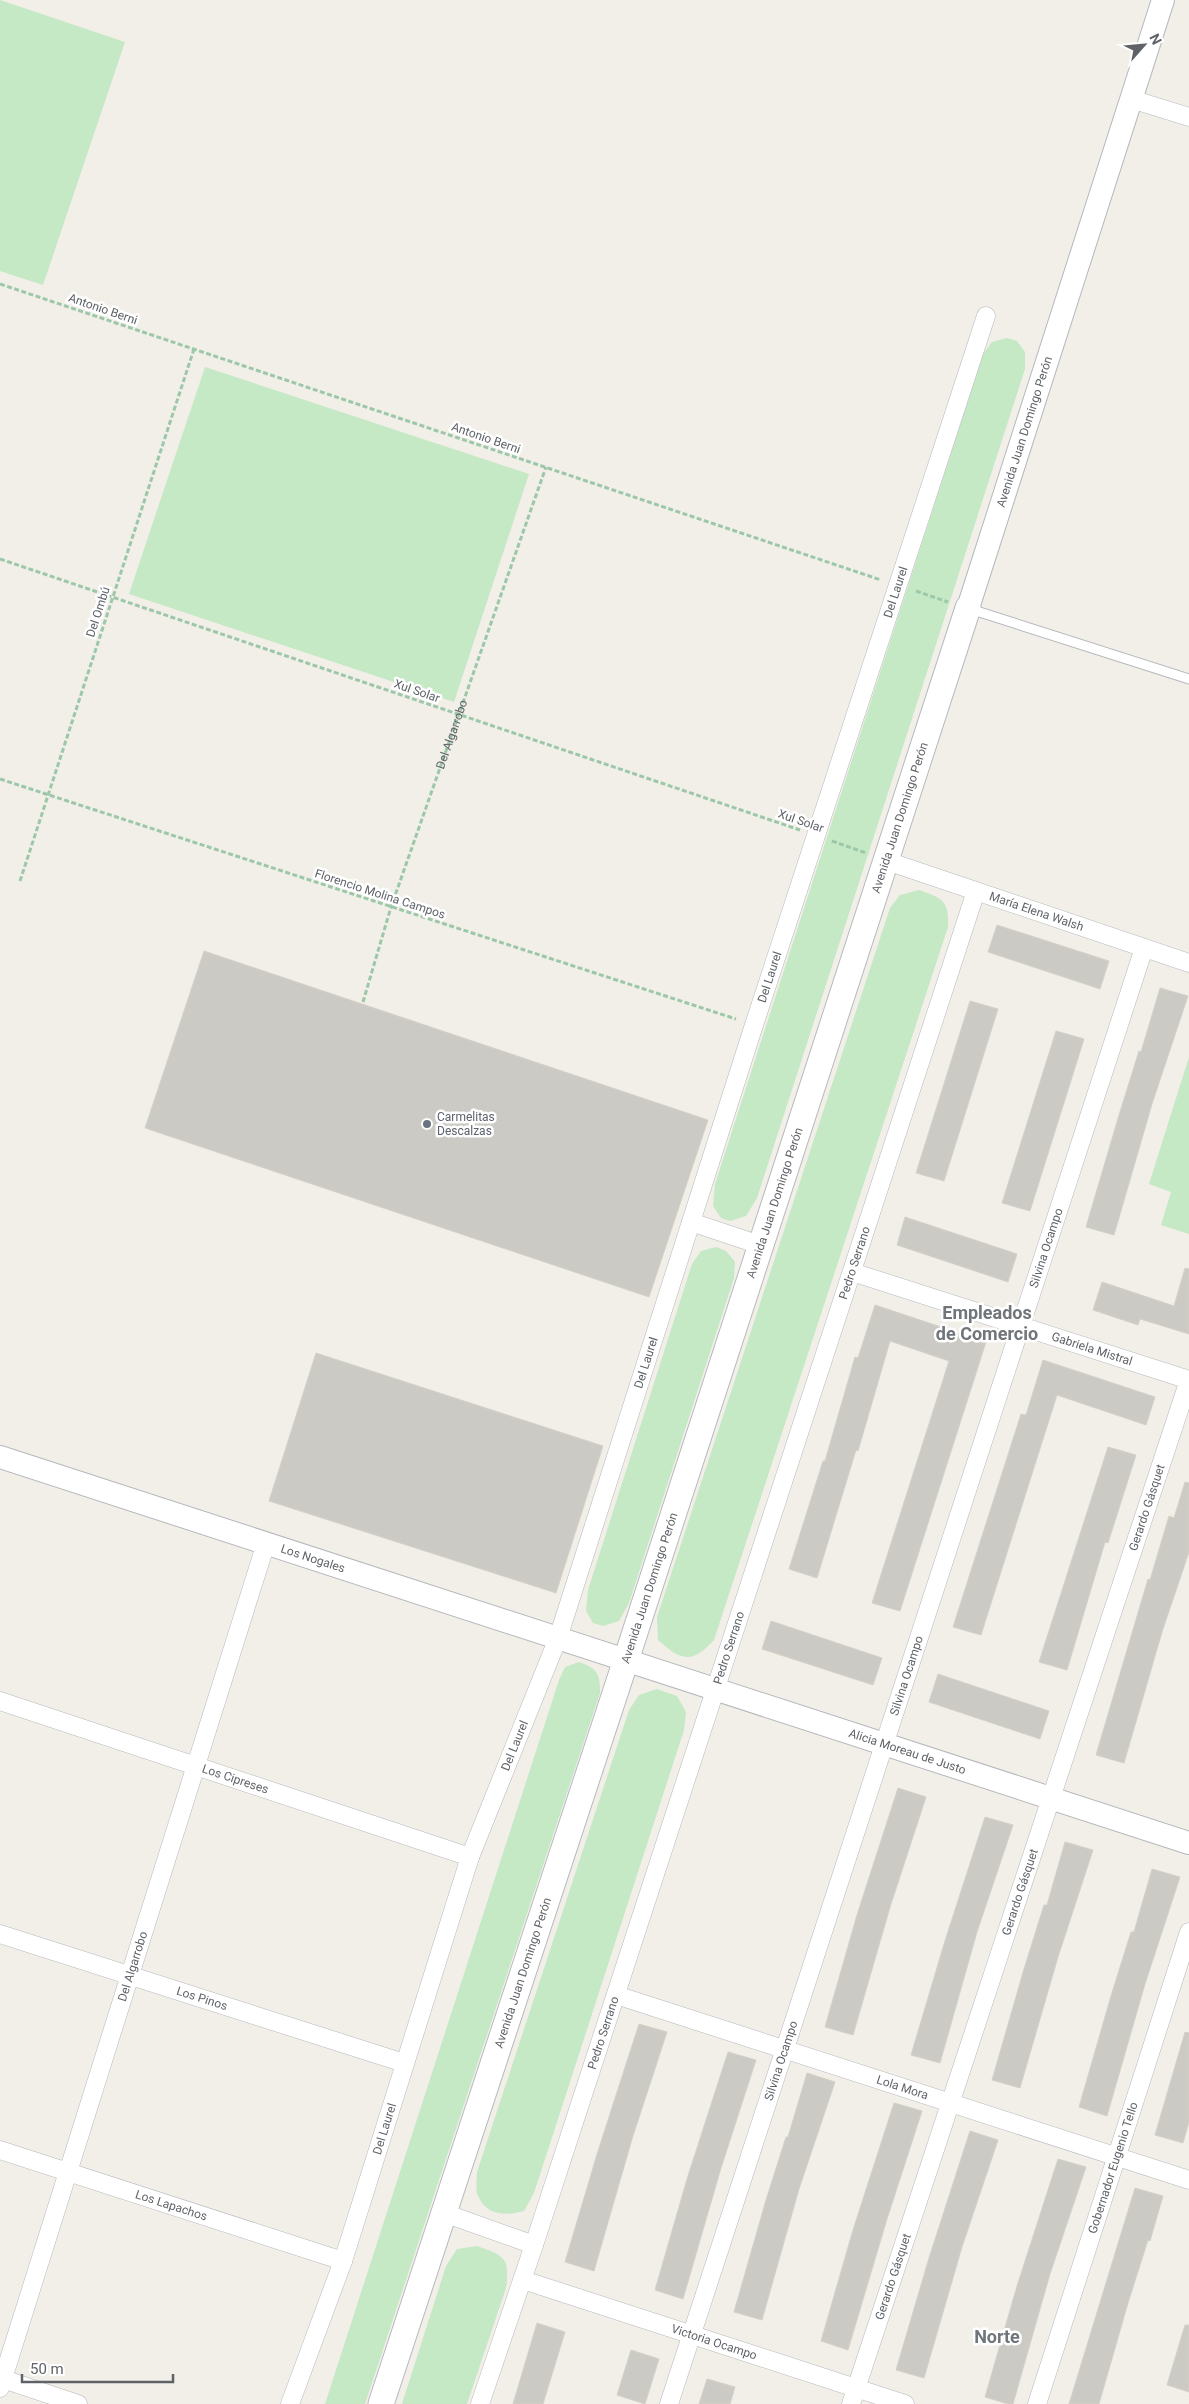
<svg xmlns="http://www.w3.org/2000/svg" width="1189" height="2404" font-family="Roboto,sans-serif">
<rect width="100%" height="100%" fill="#f1efe8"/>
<g fill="#c5e8c5">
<path d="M0,0l125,42 -82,243 -43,-14z"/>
<path d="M1007,338l10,3 8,11v17l-268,829 -11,18 -16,5 -9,-3 -8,-12 2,-22 268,-830 9,-12z"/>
<path d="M205,367l324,107 -75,228 -325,-108z"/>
<path d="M919,890c24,8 30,11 29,37l-234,713c-22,24 -33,21 -56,0l-1,-23 233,-709 10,-13z"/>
<path d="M1189,1057v177l-28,-9 10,-33 -22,-8z"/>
<path d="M716,1247l10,4 9,11 -1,16 -105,325 -10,18 -16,5 -10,-3 -7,-12 2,-21 104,-326 9,-13z"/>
<path d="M579,1662c19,7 21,12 21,31l-235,711h-40l234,-724 6,-13z"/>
<path d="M657,1689l20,7 9,16 -2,18 -150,463 -10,18c-18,5 -37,5 -46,-15 -3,-6 -1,-17 -1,-24l152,-462 10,-15z"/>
<path d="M477,2246c28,10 33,12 29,42l-39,116h-65l44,-138 11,-17z"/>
</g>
<g fill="#cccac5" stroke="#d6d1c6">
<path d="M997,925l112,36 -9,28 -112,-37z"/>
<path d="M204,951l504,169 -59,177 -504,-169z"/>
<path d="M1160,988l28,8 -36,108 -38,131 -28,-8 33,-112 20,-64 2,1z"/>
<path d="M970,1001l28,8 -54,172 -28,-8z"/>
<path d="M1056,1031l28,8 -54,172 -28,-8z"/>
<path d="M905,1217l112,37 -9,28 -111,-37z"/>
<path d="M1185,1268l4,1v65l-49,-15 -2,6 -45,-15 9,-28 72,24z"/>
<path d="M875,1305l111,37 -86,269 -28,-8 77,-242 -59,-20 -32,110 -2,-1 -39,128 -28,-9 34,-108h2l30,-104 3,1z"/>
<path d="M316,1353l287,93 -47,147 -287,-92z"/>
<path d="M1043,1360l112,37 -9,28 -89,-30 -76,240 -28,-8 68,-213 5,1z"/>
<path d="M1108,1447l28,8 -28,88 -3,-1 -38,128 -28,-8z"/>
<path d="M1185,1482l4,1v69l-27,80 -38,131 -28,-8 52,-176 2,1 19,-64 5,2z"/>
<path d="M771,1621l111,37 -9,27 -111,-36z"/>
<path d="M938,1674l111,37 -9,28 -111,-37z"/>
<path d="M898,1788l28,9 -35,107 -38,131 -28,-8 32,-112z"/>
<path d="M985,1817l28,8 -36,107 -37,131 -29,-8 33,-111z"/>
<path d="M1065,1842l28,8 -35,107 -38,131 -28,-8 32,-111 20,-64h3z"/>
<path d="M1152,1869l28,8 -35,107 -38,132 -28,-9 32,-111 20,-64h3z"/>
<path d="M639,2024l28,8 -35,107 -38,132 -29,-9 33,-111z"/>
<path d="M1185,2032l4,1v89l-6,21 -28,-8z"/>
<path d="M728,2052l28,8 -35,108 -38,131 -28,-9 32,-111z"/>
<path d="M807,2073l28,9 -36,107 -37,131 -28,-8 32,-112 20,-63h2z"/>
<path d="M894,2103l28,8 -35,108 -39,131 -27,-9 32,-111z"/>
<path d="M970,2131l28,9 -36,107 -38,131 -28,-8 33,-112z"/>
<path d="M1058,2159l28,8 -36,107 -37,130h-5l-23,-7 32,-111z"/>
<path d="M1135,2188l28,8 -13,45 -2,-1 -20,63 -29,101h-30z"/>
<path d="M537,2323l28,9 -22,72h-30z"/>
<path d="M1185,2325h4v67l-22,-7z"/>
<path d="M631,2350l28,9 -14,45 -28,-9z"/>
<path d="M707,2379l28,8 -5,17h-31z"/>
</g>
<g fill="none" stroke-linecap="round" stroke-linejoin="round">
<g stroke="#b5b8bc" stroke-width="11">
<path id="service" d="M970,609l219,70"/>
</g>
<g stroke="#b5b8bc" stroke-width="19">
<g id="minor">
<path d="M1131,99l58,18"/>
<path id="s2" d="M884,860l305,103"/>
<path d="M691,1222l69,23"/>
<path id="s3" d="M852,1272l337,108"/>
<path id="s4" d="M0,1701l470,156"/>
<path id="s5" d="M0,1934l404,129"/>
<path id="s6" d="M616,1995l573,185"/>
<path id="s7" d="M0,2150l343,111"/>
<path d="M444,2213l90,32"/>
<path id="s8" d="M523,2280l382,124"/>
<path d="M0,2378l78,26"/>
<path id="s9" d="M0,2388l266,-845"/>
<path id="s10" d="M290,2404l53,-143 127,-404 88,-219 196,-613 232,-709"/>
<path id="s11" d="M480,2404l54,-159 442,-1354"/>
<path id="s12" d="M669,2404l475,-1456"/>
<path id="s13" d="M851,2404l338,-1024"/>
<path id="s14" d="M1037,2404l152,-472"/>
</g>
</g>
<g stroke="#b5b8bc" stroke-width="24">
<g id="tertiary">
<path id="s15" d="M968,608l195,-608"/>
<path id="s16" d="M0,1457l1189,386"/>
</g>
</g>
<g stroke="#b6babf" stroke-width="27">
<g id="secondary">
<path id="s17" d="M381,2404l245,-744 342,-1052"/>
</g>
</g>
<g stroke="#9cc7a9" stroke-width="3" stroke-dasharray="5 2.5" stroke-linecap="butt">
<path d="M0,284l881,296"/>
<path d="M0,559l800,271"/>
<path d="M916,591l32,11"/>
<path d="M0,779l736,240"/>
<path d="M832,841l34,12"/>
<path d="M20,881l174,-532"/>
<path id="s1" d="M363,1002l28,-95 155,-440"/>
</g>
<use href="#service" stroke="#fff" stroke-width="9"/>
<use href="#minor" stroke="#fff" stroke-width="18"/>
<use href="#tertiary" stroke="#fff" stroke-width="22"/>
<use href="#secondary" stroke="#fff" stroke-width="25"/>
</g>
<circle fill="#6b7280" stroke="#fff" stroke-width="2" cx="427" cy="1124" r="5"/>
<g text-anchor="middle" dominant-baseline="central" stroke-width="5" stroke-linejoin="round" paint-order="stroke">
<g font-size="12" fill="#5f6368" stroke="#fff">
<text transform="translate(103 309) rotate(19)">Antonio Berni</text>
<text stroke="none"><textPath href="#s15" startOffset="185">Avenida Juan Domingo Perón</textPath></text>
<text transform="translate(486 438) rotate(19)">Antonio Berni</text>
<text stroke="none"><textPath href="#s10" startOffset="1911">Del Laurel</textPath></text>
<text transform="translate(98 612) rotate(-72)">Del Ombú</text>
<text transform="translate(417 691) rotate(19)">Xul Solar</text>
<text stroke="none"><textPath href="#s1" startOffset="282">Del Algarrobo</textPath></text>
<text stroke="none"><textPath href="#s17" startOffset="1669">Avenida Juan Domingo Perón</textPath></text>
<text transform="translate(801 821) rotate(19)">Xul Solar</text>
<text transform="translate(380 894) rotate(18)">Florencio Molina Campos</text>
<text stroke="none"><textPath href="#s2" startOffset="161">María Elena Walsh</textPath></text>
<text stroke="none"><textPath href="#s10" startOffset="1506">Del Laurel</textPath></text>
<text stroke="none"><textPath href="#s17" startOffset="1264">Avenida Juan Domingo Perón</textPath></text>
<text stroke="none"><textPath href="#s12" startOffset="1216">Silvina Ocampo</textPath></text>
<text stroke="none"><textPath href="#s11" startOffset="1201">Pedro Serrano</textPath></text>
<text stroke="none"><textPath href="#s3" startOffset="252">Gabriela Mistral</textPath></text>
<text stroke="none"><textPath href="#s10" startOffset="1101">Del Laurel</textPath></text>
<text stroke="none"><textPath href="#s13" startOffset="944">Gerardo Gásquet</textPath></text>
<text stroke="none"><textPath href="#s16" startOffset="329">Los Nogales</textPath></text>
<text stroke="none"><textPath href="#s17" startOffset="859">Avenida Juan Domingo Perón</textPath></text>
<text stroke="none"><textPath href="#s11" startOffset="796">Pedro Serrano</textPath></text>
<text stroke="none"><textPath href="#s12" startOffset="766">Silvina Ocampo</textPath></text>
<text stroke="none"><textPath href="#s10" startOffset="696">Del Laurel</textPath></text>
<text stroke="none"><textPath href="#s16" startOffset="954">Alicia Moreau de Justo</textPath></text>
<text stroke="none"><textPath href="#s4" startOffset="248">Los Cipreses</textPath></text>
<text stroke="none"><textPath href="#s13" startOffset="539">Gerardo Gásquet</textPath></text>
<text stroke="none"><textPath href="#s9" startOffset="442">Del Algarrobo</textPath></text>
<text stroke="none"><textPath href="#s17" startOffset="454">Avenida Juan Domingo Perón</textPath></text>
<text stroke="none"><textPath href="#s5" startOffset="212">Los Pinos</textPath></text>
<text stroke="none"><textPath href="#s11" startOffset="391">Pedro Serrano</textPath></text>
<text stroke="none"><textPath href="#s12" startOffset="361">Silvina Ocampo</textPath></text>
<text stroke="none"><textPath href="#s6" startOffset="301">Lola Mora</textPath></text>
<text stroke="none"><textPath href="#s10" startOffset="291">Del Laurel</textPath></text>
<text stroke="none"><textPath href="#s14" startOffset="248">Gobernador Eugenio Tello</textPath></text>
<text stroke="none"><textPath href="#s7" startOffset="180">Los Lapachos</textPath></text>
<text stroke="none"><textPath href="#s13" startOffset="134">Gerardo Gásquet</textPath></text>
<text stroke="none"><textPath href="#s8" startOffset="201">Victoria Ocampo</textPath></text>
</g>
<g font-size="12" fill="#5b616d" stroke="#fff" text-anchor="start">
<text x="437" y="1117">Carmelitas<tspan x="437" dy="14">Descalzas</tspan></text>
</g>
<g font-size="18" font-weight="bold" fill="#70757a" stroke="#fff">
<text x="987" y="1312">Empleados<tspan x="987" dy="21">de Comercio</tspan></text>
<text x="997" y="2336">Norte</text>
</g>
</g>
<g transform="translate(1144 45) rotate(63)" stroke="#ffffff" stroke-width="4" paint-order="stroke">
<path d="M0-4L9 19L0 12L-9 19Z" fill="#5f6368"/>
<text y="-8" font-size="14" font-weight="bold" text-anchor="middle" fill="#5f6368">N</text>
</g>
<path d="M22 2374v8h151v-8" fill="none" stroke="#5f6368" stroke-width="2.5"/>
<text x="30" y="2374" font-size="15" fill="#5f6368" stroke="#ffffff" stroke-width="4" paint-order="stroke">50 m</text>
</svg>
